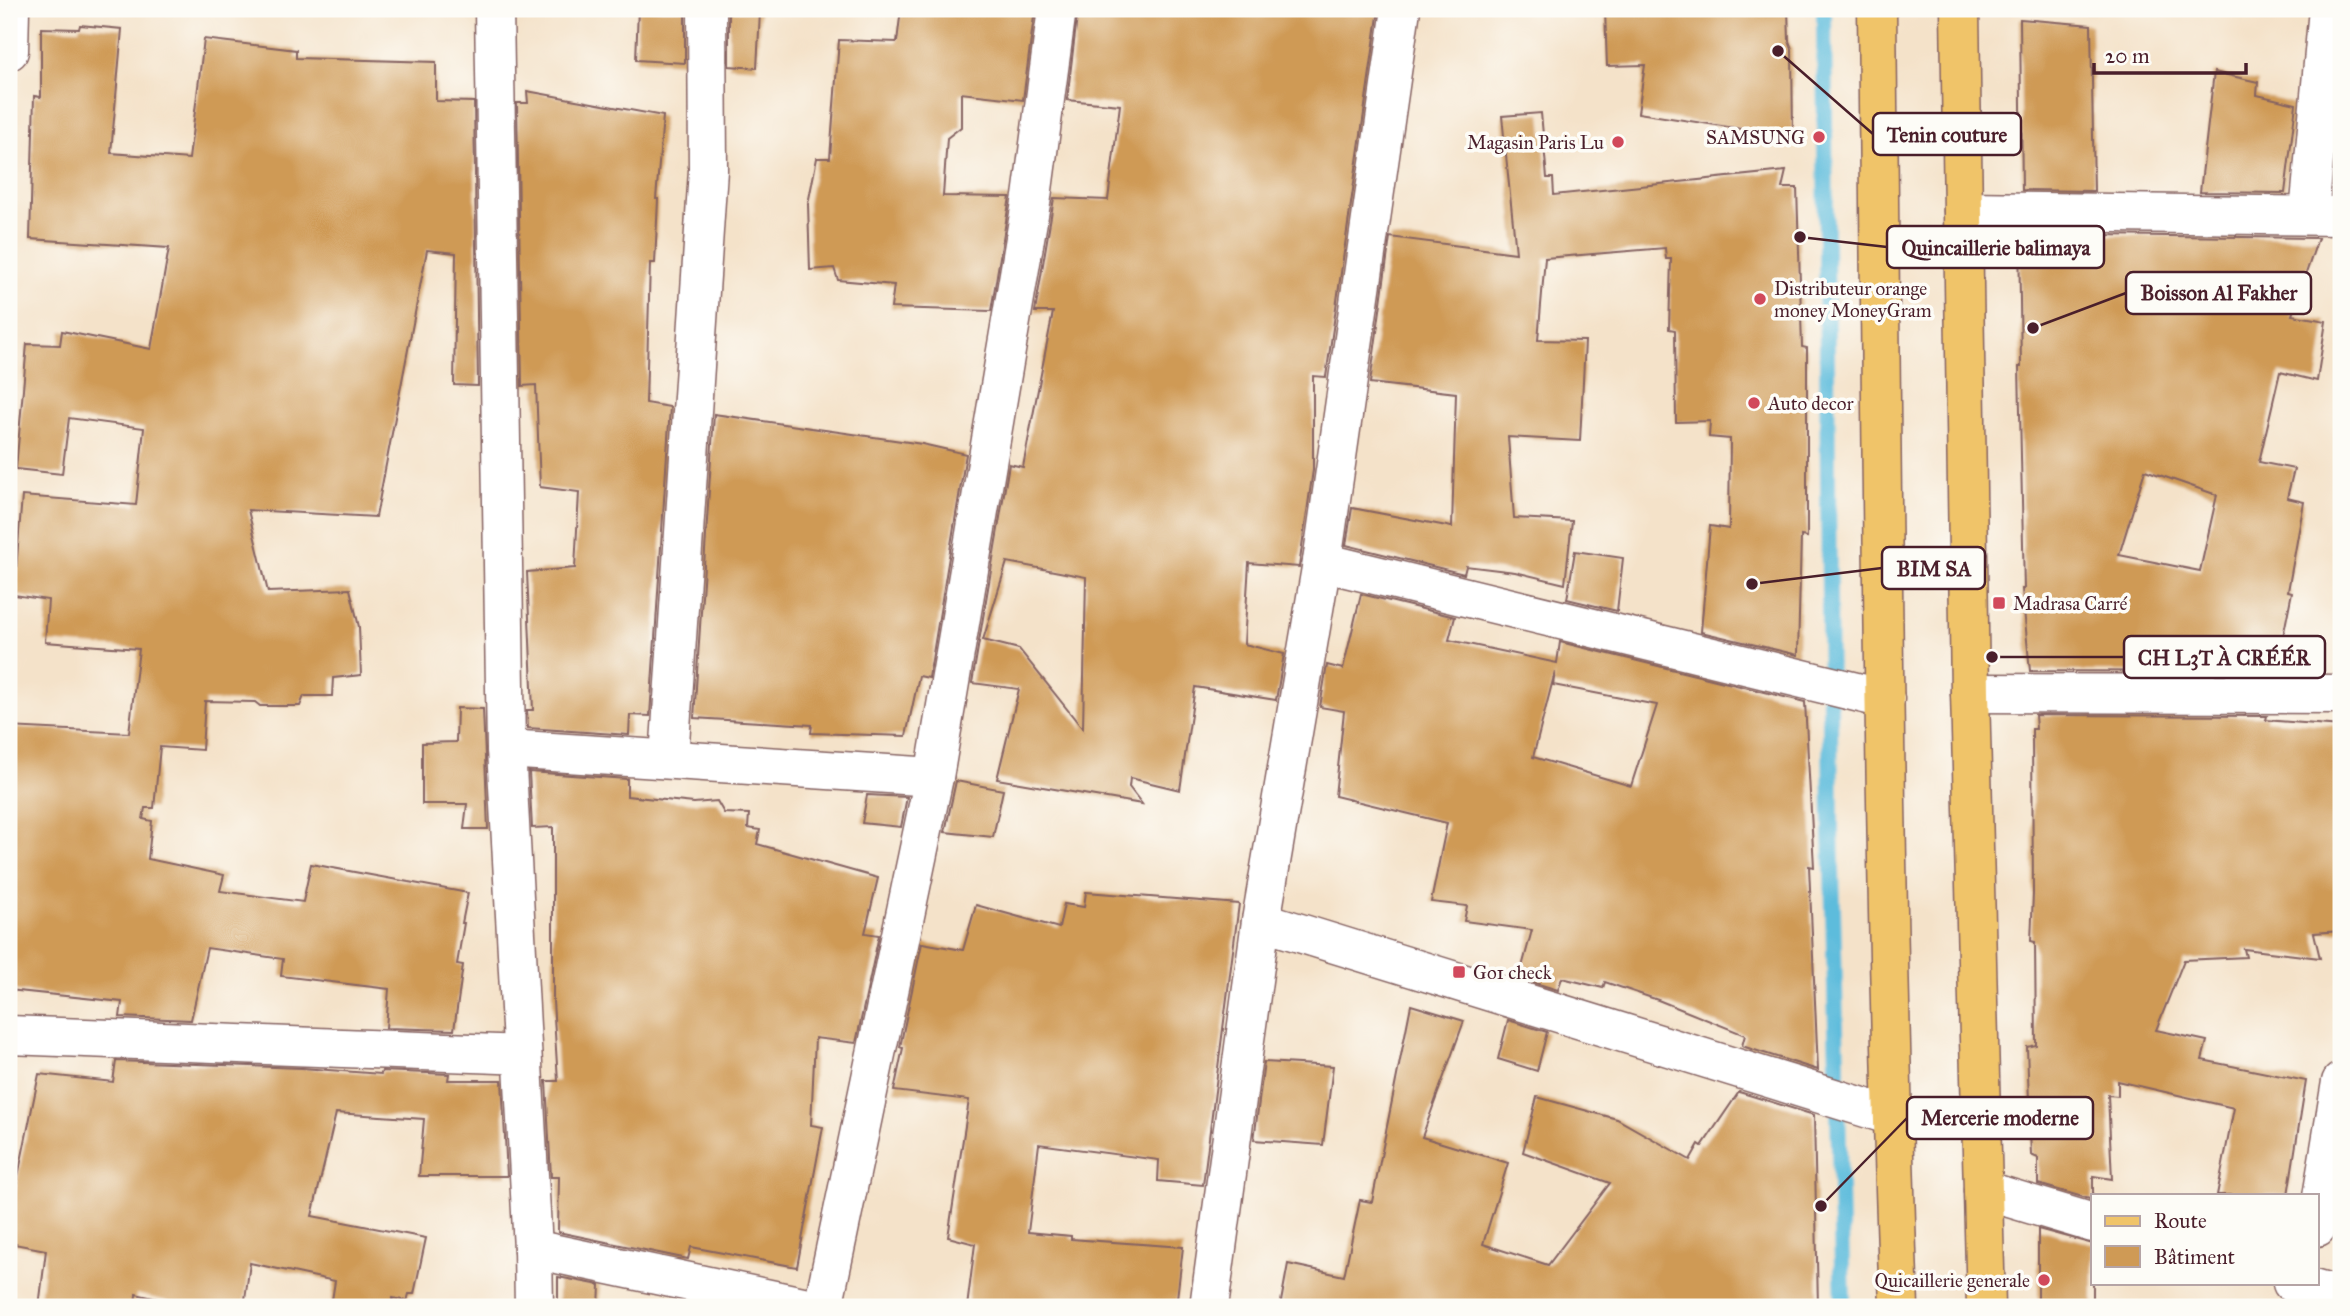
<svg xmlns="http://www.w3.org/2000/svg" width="2350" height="1316" font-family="'IM FELL Great Primer',serif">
<rect width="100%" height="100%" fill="#fdfcf7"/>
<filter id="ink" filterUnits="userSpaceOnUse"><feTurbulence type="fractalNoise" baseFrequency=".0143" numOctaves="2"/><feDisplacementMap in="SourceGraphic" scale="14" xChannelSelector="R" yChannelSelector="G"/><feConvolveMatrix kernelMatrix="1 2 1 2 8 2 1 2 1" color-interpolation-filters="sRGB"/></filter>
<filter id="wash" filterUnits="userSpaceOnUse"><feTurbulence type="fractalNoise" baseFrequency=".00686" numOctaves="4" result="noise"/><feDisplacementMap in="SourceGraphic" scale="28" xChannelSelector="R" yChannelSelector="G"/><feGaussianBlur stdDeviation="1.57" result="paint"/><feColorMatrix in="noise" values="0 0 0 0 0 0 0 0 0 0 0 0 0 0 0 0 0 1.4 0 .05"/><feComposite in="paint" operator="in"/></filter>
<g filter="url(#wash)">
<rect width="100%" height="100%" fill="#f4e2c9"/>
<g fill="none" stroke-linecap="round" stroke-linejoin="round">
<path stroke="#5dbcdc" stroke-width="16" d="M1824,9l7,820 12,478"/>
</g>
<g id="blocks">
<g fill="#cf9a55" fill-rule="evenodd">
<path d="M638,9h47v54l-49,-3z"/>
<path d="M901,9h134l-12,91 -62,-7v34l-14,11 -4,58 67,1 -19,114 -100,-3 3,-23 -56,-5 -4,-12 -24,2 -2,-66 9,-46h13l9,-118 58,2z"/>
<path d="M1078,9h301l-53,368 -13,-1v94l-14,97 -50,-4 -5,81 40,10 -8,46 -81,-13 -15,103 -50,-12 -1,9 13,17 -145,-25 22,-90 -47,-6 37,-219 14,3 30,-155h-18l19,-114 54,2 12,-95 -53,-5zM1007,562l79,15 -3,152 -64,-80 -36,-9z"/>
<path d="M1605,9h183l1,32 3,8 1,88 -155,-24 7,-48 -38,1z"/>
<path d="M729,11l31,1 -3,56 -28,-2z"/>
<path d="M2020,19l71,6 3,166 -72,-1z"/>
<path d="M80,25l42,4 -11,124 78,6 15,-120 92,11v8l140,4v39l38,1 4,284 -24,-1 2,-132 -29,-3 -51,267 -128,-7 20,82 82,-3 9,38 2,48 -28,3 -1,18h-28l-4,10h-40l-5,-4 -50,-1 -3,49 -42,-3 -6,61h-9l-2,11 9,2 -4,38 76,16 -4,16 83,11 8,-38 157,29 -6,30h2l-7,41 6,1 -9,65 -68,-2 3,-39 -108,-13 2,-17 -76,-11 -16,72 -71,-3 2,-15 -113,-12v-263l120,6 10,-84 -94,-7 3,-42 -34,-5 8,-99 114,9 8,-77 -75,-10 -7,56 -46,-5 11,-125 33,1 2,-14 89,18 18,-101 -139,-9 4,-143 7,1v-69l38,1z"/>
<path d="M2214,72l44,10 -1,13 39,9 -11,89 -85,-1z"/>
<path d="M527,91l136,25 -7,83h2l-3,64h-5l-4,140 24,4 -20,309 -20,-1 -1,20 -101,-7 -1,-18h6l-6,-138 48,-4 4,-76 -39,-5 -4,-102 -14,1 -5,-283h11z"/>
<path d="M1541,113l6,65h6l1,17 232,-24 -4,17h15l5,159 5,1v189l-6,-1 -3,119 -97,-23 9,-106 19,3 1,-90 -21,-2 1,-16 -34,1 -1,-92 -6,-1 2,-70h-5l-1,-11 -120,10 -7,82 47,1 -5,100 -72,-4 6,81 58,3 -7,63 -50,-12 -49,-6 -2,8 -118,-29 6,-37 100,19 4,-134 -86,-10 20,-146 126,16 -14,-137z"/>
<path d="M2019,234l299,4 -26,77 34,6 -9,60 -37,-9 -21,90 35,7 -7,29 17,4 -16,89 4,1 -16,80 -246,-1 -8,-82h2l-5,-222h2zM2145,470l72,25 -17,76 -81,-16z"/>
<path d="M714,414l208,30 44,10 -37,224 -10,-2 -13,60 -95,-3 1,-8 -118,-7z"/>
<path d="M1575,551l48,7 -6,53 -50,-12z"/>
<path d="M1361,594l94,23 -6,23 108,23 3,-21 245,60 9,165 -5,-1 9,204 -76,-24 3,-11 -87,-35 -53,-18 -2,6 -41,-10 -4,12 -39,-12 13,-48 -68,-9 3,-15 -36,-4 16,-79 -112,-27 9,-85 -24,-4 7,-42 16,4zM1555,672l-2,13 104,20 -26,81 -98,-29z"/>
<path d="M457,708l26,1 5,120h-24l3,-25h-45v-61l34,-1z"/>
<path d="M2035,715l232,1 -1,4 75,6v205l-27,2 6,25 -76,-9 2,8 -62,3 -28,70 51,11 -5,19 104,21 -18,114h-71l17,-87 -116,-27v15l-10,-1 4,84 -19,-3v24l-55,-16v-26l-7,-3 -4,-108 9,-2 -1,-103 -4,-1 2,-47 -1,-165h4z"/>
<path d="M529,772l98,7v17l67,7 23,-2 7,12 25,1 -1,14 12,2 -3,14 121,34 -13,55 14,2 -23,108 -41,-5 -4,87 12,2 -26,140 -106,-20 -3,12 -130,-27 1,-55h-8l-5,-96h12l-5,-80v-174l-21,1z"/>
<path d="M956,781l47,9 -10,47 -48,-5z"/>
<path d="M867,795l40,2 -6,30 -39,-4z"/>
<path d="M1086,892l153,12 -36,281 -45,-4 1,-21 -120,-16 -11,88 43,4v3l112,8 -7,60h-209l8,-63 -27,-7 21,-137 -75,-9 9,-43 -3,-1 22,-104 41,7 13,-45 83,23 5,-24 20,3z"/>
<path d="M1411,1005l53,16 -42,116 86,26 -25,81 65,21 62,-82 -87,-31 14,-55 80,22 73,41 9,-16 3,2 37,-54 75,23 4,192h-538l8,-43 56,12 16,-76 12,2z"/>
<path d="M1508,1020l39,12 -10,39 -39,-12z"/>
<path d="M116,1061l186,7 79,6 1,-3 67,3 -1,6h54l5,96h-88l5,-57 -88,-6 -24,103 114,22 -12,56h-5l-2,7 -14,-3 -2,9h-60l4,-26 -85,-18 -6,44h-51l-57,-13 -1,13h-96l7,-57 -37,-7v-23l30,-146 74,8z"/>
<path d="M1264,1062l69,4 -10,79 -69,-5z"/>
<path d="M2038,1229l55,15v63h-55z"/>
<path d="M558,1277l42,8 -1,22h-41z"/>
</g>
</g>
</g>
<g filter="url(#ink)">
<use href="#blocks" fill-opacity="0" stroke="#866362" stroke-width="2"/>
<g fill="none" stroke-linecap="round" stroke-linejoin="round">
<g stroke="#866362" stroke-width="41">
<g id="minor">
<path d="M494,9l12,740 27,500 1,58"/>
<path d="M9,51l1,-42"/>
<path d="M1963,211l378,5"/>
<path d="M2309,214l19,-205"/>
<path d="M1322,562l563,137"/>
<path d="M1970,693l371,1"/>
<path d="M506,749l428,28"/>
<path d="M669,759l39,-589 -1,-161"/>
<path d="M1261,921l631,195"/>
<path d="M9,1035l513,20"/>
<path d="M1983,1190l110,33"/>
<path d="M2317,1227l24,-145"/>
<path d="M533,1249l275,58"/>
<path d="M2292,1283l49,14"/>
<path d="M823,1307l111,-530 98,-580 25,-188"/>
<path d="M1209,1307l52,-386 61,-359 79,-553"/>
</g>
</g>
<g stroke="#866362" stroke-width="41">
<g id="major">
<path d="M1877,9c5,433 6,866 22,1298"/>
<path d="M1960,9l10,684 16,614"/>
</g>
</g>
<use href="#minor" stroke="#fff" stroke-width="38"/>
<use href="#major" stroke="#f0c469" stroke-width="38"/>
</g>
</g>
<g fill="#d1495b" stroke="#fdfcf7" stroke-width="2.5">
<circle cx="1819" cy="137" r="7"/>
<circle cx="1618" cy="142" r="7"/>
<circle cx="1760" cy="299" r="7"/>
<circle cx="1754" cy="403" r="7"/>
<rect x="1992" y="596" width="14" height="14" rx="3.5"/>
<rect x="1452" y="965" width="14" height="14" rx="3.5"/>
<circle cx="2044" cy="1280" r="7"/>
</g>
<g text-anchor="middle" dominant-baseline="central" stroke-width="7" stroke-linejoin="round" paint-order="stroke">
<g font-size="19" fill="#4a1f2b" stroke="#fdfcf7" text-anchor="start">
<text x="1805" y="137" text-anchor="end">SAMSUNG</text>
<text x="1604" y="142" text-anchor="end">Magasin Paris Lu</text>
<text x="1774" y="288">Distributeur orange<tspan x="1774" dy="22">money MoneyGram</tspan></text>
<text x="1768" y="403">Auto decor</text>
<text x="2013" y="603">Madrasa Carré</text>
<text x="1473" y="972">Go1 check</text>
<text x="2030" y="1280" text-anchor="end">Quicaillerie generale</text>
</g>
</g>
<path fill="none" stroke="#4a1f2b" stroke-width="2.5" d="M1778 51L1873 134M1800 237L1887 247M2033 328L2126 293M1752 584L1882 568M1992 657L2124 657M1821 1206L1907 1118"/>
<g fill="#4a1f2b" stroke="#fdfcf7" stroke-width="2.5">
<circle cx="1778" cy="51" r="7"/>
<circle cx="1800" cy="237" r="7"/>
<circle cx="2033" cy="328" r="7"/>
<circle cx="1752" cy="584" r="7"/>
<circle cx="1992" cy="657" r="7"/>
<circle cx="1821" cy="1206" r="7"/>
</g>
<g fill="#fdfcf7" stroke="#4a1f2b" stroke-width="2.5">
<rect x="1873" y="113" width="148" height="42" rx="7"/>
<rect x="1887" y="226" width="217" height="42" rx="7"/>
<rect x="2126" y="272" width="185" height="42" rx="7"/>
<rect x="1882" y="547" width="103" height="42" rx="7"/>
<rect x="2124" y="636" width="201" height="42" rx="7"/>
<rect x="1907" y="1097" width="186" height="42" rx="7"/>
</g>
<g font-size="21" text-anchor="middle" font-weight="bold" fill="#4a1f2b">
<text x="1947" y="142">Tenin couture</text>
<text x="1996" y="255">Quincaillerie balimaya</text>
<text x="2219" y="300">Boisson Al Fakher</text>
<text x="1934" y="576">BIM SA</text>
<text x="2224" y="665">CH L3T À CRÉÉR</text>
<text x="2000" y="1125">Mercerie moderne</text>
</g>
<rect width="2350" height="1316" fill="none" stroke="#fdfcf7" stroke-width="35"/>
<rect x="2091" y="1194" width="228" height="91" fill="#fdfcf7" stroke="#b5a4a5" stroke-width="2"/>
<rect x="2105" y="1216" width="35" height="10" fill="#f0c469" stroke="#b5a4a5" stroke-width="2"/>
<text x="2154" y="1228" font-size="21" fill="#4a1f2b">Route</text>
<rect x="2105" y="1246" width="35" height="21" fill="#cf9a55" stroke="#b5a4a5" stroke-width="2"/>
<text x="2154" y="1264" font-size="21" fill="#4a1f2b">Bâtiment</text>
<path d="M2094 63v10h152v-10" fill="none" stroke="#4a1f2b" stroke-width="3.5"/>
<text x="2105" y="63" font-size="21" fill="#4a1f2b" stroke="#fdfcf7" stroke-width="5" paint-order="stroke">20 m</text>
</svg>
